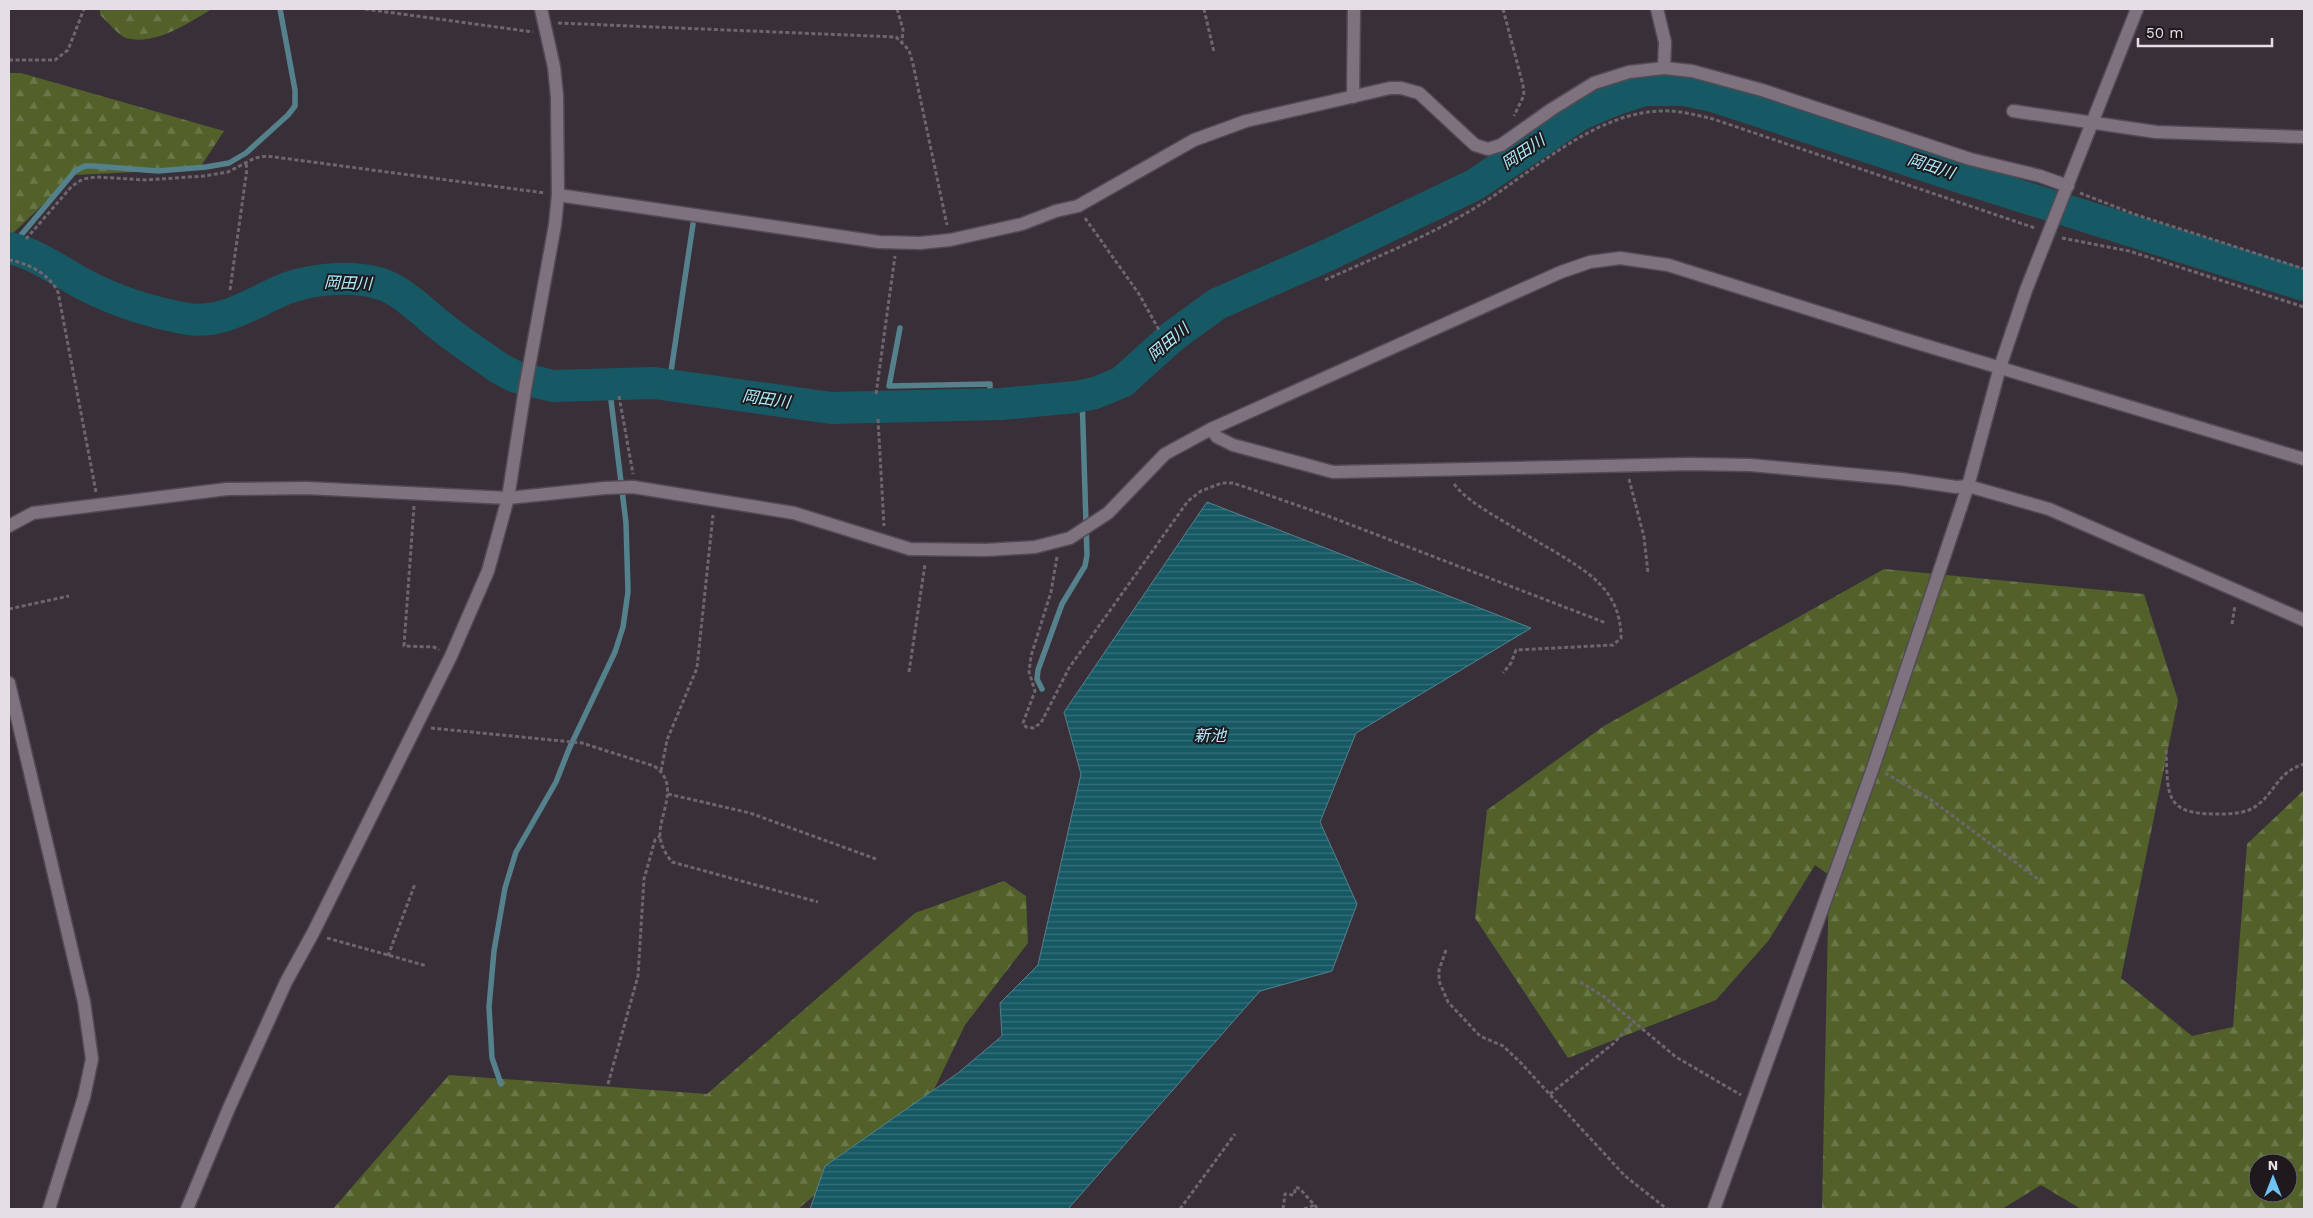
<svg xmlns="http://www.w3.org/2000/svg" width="2313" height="1218" font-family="'Work Sans','Noto Sans JP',sans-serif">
<defs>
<pattern id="forest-firs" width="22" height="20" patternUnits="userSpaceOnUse" patternTransform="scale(1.25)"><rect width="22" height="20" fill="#516129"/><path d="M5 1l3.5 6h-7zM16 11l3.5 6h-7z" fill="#6a7748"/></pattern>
<pattern id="water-rules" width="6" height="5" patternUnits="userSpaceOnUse" patternTransform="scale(1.25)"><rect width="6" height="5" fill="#165965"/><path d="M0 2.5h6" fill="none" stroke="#38707b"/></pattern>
</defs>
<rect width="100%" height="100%" fill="#392f39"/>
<g fill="url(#forest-firs)" fill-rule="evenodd">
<path d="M100,9h112c-24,14 -56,37 -86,29 -8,-3 -19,-17 -26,-23z"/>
<path d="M9,73h12l203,58 -25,38 -125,6 -65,62z"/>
<path d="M1884,569l260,25 34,106 -57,278 71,58 41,-9 14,-183 57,-54v419h-223l-40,-24 -39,24h-180l7,-334 -14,-10 -46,75 -53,60 -148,58 -93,-140 12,-108 117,-84zM2258,1163h30v30h-30z"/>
<path d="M1004,881l22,15 2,47 -63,82 -37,77 -130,107h-465l116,-134 258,19 208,-181z"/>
</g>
<path fill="url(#water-rules)" stroke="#54818b" d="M1207,502l324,126 -175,105 -36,89 37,82 -25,67 -72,20 -192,218h-258l15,-43 133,-93 44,-37 -2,-33 38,-38 43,-191 -17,-62z"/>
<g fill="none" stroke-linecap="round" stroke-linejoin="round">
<g stroke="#54818b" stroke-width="5.5">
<path d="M14,249l2,-8 59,-70 10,-5h9l64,5 48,-4 23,-4 17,-10 42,-38 7,-9v-16l-15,-81"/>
<path d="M900,328l-11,58 101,-2v21"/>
<path d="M669,385l24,-161"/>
<path d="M1042,689l-5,-10 1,-9 24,-66 23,-38 2,-11 -5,-159"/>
<path d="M501,1084l-9,-26 -3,-51 5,-56 11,-63 11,-36 40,-70 13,-33 46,-97 8,-25 5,-35 -2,-69 -15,-123v-16"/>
</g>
<path stroke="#165965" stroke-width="32" d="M9,248c27,5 54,26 78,38 31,16 67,27 101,33 32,5 62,-14 90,-27 28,-13 69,-17 100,-9 25,7 45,30 65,45 18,14 37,27 56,40l17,9 37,9 101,-3 177,25 170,-4 75,-7 19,-4 27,-11 51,-46 44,-32 111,-49 146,-70 105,-70 32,-14 33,-11h40l29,6 247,81 344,108"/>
<g stroke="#534b53" stroke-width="15">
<g id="minor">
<path d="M1657,9l8,33 -1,26"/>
<path d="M1353,97l1,-88"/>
<path d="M2013,111l143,21 148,5"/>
<path d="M558,195l321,47 41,1 30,-3 72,-16 34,-13 22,-5 116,-66 52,-19 144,-33h11l18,5 56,52 13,4 13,-4 51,-36 42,-26 35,-11 35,-4 28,3 70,19 208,69 70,17 28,10"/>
<path d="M1211,429l6,8 16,8 100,27 356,-8 61,1 151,14 55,8 12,-1 81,23 255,111"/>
<path d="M9,526l24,-13 194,-24 79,-1 202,10 97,-10 28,-1 161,26 116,36 76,1 49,-3 35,-9 38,-25 57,-59 46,-25 350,-157 29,-10 30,-4 48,7 236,74 400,120"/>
<path d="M9,683l75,319 8,57 -8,38 -35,112"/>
<path d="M187,1209l42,-101 57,-126 27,-49 138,-277 37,-85 20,-73 17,-109 30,-164 3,-30 -1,-99 -3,-29 -13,-58"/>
<path d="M1714,1209l159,-441 95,-282 32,-119 26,-77 111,-281"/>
</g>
</g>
<g stroke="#6e656e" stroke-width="3" stroke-dasharray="4 2.5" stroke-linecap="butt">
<path d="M365,9l168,23"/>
<path d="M897,9l6,20 -1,13"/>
<path d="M1204,9l10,43"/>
<path d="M1503,9l20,76 1,10 -10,21"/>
<path d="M558,23l338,14 13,13 4,14 34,161"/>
<path d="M9,60h46l13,-10 16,-41"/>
<path d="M2080,193l54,21 170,55"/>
<path d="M1085,218l54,76 20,36"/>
<path d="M2062,238l67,13 175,56"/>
<path d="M26,239l46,-53 11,-7 13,-2 50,3 58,-4 24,-4 27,-14 12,-2 278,37"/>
<path d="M9,260c19,3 40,14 49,32l38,200"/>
<path d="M1325,280c51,-23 105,-44 153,-74 55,-34 115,-93 183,-95 17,-1 35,4 52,8l322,109"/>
<path d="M230,290l17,-121 -1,-5"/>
<path d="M876,394l19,-138"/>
<path d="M619,396l14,78"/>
<path d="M878,419l6,107"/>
<path d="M1629,479l15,58 4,36"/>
<path d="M1454,484c10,13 26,23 39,31 20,12 40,24 59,35 36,22 69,40 69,88l-8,7 -97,5 -5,13 -8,10"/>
<path d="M414,506l-10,140 30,1 5,3"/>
<path d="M1057,557l-6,35 -20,64 -2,16 6,19 -12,32 3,4 7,1 8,-5 28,-55 119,-167 13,-10 21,-8h11l15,5 80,28 278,107"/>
<path d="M9,609l60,-13"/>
<path d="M2232,624l3,-19"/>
<path d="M909,672l16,-108"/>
<path d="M431,728l151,15 72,23c27,18 5,48 6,70 1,10 6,19 12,26l146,40"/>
<path d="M2166,750c2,45 -2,64 50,64 13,0 30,0 40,-8 21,-15 20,-33 48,-42"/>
<path d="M661,771l6,-31 30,-72 16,-153"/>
<path d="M1885,773l45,26 108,80"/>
<path d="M668,794l82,19 126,46"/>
<path d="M327,938l100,28"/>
<path d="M1446,950l-7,20v11l9,21 32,34 23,10 17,16 105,114 42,33"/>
<path d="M388,956l27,-72"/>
<path d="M1580,982l23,14 73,61 65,38"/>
<path d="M608,1084l30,-108 6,-97 11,-39 5,-4"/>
<path d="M1550,1094l64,-51 19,-21"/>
<path d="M1180,1209l55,-75"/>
<path d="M1283,1209l2,-15 9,1 2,-8 4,2 18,20"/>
<path d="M1304,1209l11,-4"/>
</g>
<use href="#minor" stroke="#7e727e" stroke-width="12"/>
</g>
<g text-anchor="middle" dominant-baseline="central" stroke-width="4" stroke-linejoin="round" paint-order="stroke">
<g font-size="16" font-style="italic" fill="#acedfc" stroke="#1d191d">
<text transform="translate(1523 152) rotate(-34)">岡田川</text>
<text transform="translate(1931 166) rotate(18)">岡田川</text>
<text transform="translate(348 283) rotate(2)">岡田川</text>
<text transform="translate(1168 342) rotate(-40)">岡田川</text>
<text transform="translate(766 399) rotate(8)">岡田川</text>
<text x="1210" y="735">新池</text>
</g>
</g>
<rect width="2313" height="1218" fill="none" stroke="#e5dee5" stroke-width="20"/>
<g transform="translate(2273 1178)"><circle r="24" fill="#1d191d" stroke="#6d686d"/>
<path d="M0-4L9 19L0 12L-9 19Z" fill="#70c1f4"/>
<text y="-8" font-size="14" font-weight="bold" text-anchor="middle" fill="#e5dee5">N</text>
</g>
<path d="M2138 38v8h134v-8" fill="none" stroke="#e5dee5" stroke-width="2.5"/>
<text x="2146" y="38" font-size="15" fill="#e5dee5" stroke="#1d191d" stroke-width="4" paint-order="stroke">50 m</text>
</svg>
